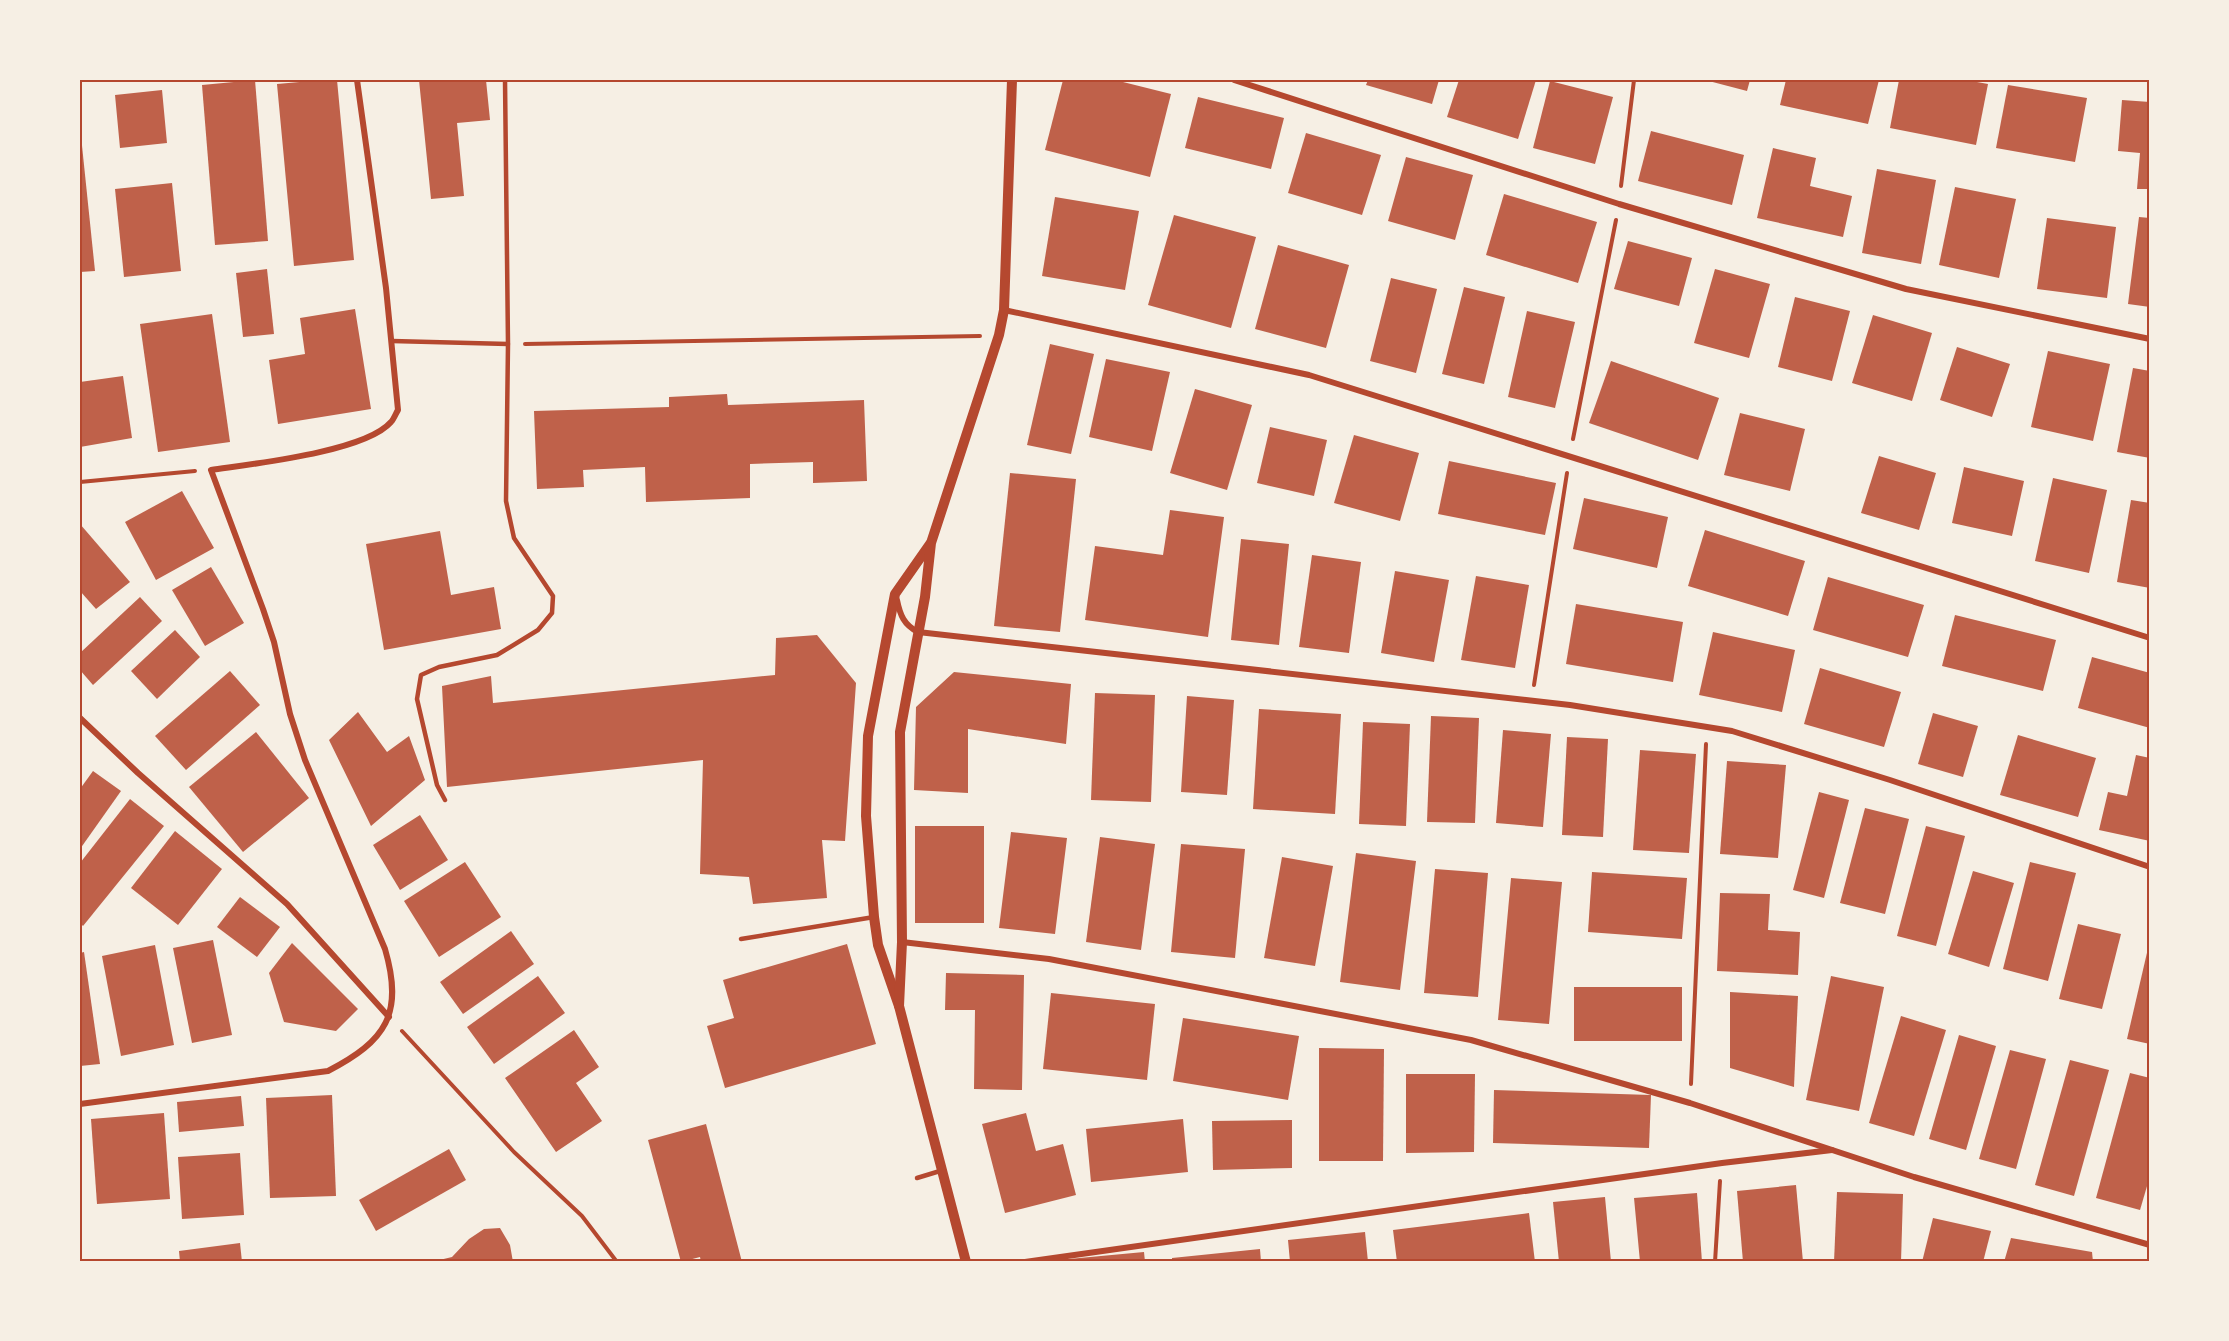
<svg xmlns="http://www.w3.org/2000/svg" width="2229" height="1341" font-family="'Fira Sans',sans-serif">
<rect width="100%" height="100%" fill="#f6efe4"/>
<g fill="#bf614a">
<path d="M255,80l13,161 -53,4 -13,-160z"/>
<path d="M322,80h15l17,180 -60,6 -17,-182z"/>
<path d="M419,80h67l4,40 -33,3 7,73 -33,3z"/>
<path d="M1063,80h52l56,14 -21,83 -105,-27z"/>
<path d="M1368,80h71l-7,24 -66,-19z"/>
<path d="M1459,80h77l-18,59 -71,-22z"/>
<path d="M1705,80h45l-3,11z"/>
<path d="M1786,80h93l-11,44 -88,-19z"/>
<path d="M1899,80h67l22,4 -12,61 -86,-17z"/>
<path d="M1550,81l63,16 -18,67 -62,-16z"/>
<path d="M2008,85l79,13 -12,64 -79,-14z"/>
<path d="M162,90l5,53 -47,5 -5,-53z"/>
<path d="M1198,97l86,21 -13,51 -86,-21z"/>
<path d="M2122,100l28,2v87h-13l3,-36 -22,-2z"/>
<path d="M1651,131l93,24 -12,50 -94,-24z"/>
<path d="M1306,133l75,22 -19,60 -74,-22z"/>
<path d="M80,136h1l14,135 -15,1z"/>
<path d="M1773,148l43,10 -6,28 42,10 -9,41 -86,-19z"/>
<path d="M1406,157l67,18 -18,65 -67,-19z"/>
<path d="M1877,169l59,11 -15,84 -59,-11z"/>
<path d="M172,183l9,88 -57,6 -9,-88z"/>
<path d="M1955,187l61,12 -17,79 -60,-13z"/>
<path d="M1504,194l93,28 -19,61 -92,-28z"/>
<path d="M1055,197l84,14 -14,79 -83,-14z"/>
<path d="M1174,215l82,22 -25,91 -83,-23z"/>
<path d="M2139,217l11,1v89l-22,-3z"/>
<path d="M2047,218l69,9 -9,71 -70,-9z"/>
<path d="M1628,241l64,17 -13,48 -65,-17z"/>
<path d="M1278,245l71,20 -23,83 -71,-19z"/>
<path d="M267,269l7,65 -31,3 -7,-64z"/>
<path d="M1715,269l55,15 -21,74 -55,-15z"/>
<path d="M1391,278l46,11 -21,84 -46,-12z"/>
<path d="M1464,287l41,10 -21,87 -42,-10z"/>
<path d="M1795,297l55,14 -18,70 -54,-14z"/>
<path d="M355,309l16,100 -93,15 -9,-64 36,-6 -5,-36z"/>
<path d="M1527,311l48,11 -20,86 -47,-11z"/>
<path d="M212,314l18,128 -72,10 -18,-128z"/>
<path d="M1873,315l59,18 -20,68 -60,-18z"/>
<path d="M1050,344l44,10 -23,100 -44,-9z"/>
<path d="M1957,347l53,17 -18,53 -52,-17z"/>
<path d="M2048,351l62,13 -17,77 -62,-14z"/>
<path d="M1106,359l64,13 -18,79 -63,-14z"/>
<path d="M1611,361l108,37 -21,62 -109,-37z"/>
<path d="M2133,368l17,3v87l-33,-6z"/>
<path d="M123,376l9,62 -52,9v-65z"/>
<path d="M1195,389l57,16 -25,85 -57,-17z"/>
<path d="M727,394l1,11 136,-5 3,81 -54,2v-21l-63,2v34l-104,4 -1,-35 -62,3 1,17 -47,2 -3,-78 135,-4v-10z"/>
<path d="M1740,413l65,16 -15,62 -66,-16z"/>
<path d="M1270,427l57,13 -13,56 -57,-13z"/>
<path d="M1354,435l65,18 -19,68 -66,-18z"/>
<path d="M1879,456l57,17 -17,57 -58,-17z"/>
<path d="M1449,461l107,22 -11,52 -107,-21z"/>
<path d="M1964,467l60,14 -12,55 -60,-13z"/>
<path d="M1010,473l66,6 -16,153 -66,-6z"/>
<path d="M2053,478l54,12 -18,83 -54,-12z"/>
<path d="M182,491l32,57 -58,32 -31,-58z"/>
<path d="M1584,498l84,19 -11,51 -84,-19z"/>
<path d="M2131,500l19,3v85l-33,-6z"/>
<path d="M1170,510l54,7 -16,120 -123,-17 10,-74 68,9z"/>
<path d="M80,524l50,58 -34,27 -16,-18z"/>
<path d="M1705,530l100,31 -17,55 -100,-30z"/>
<path d="M440,531l11,64 43,-8 7,42 -117,21 -18,-106z"/>
<path d="M1241,539l48,5 -10,101 -48,-5z"/>
<path d="M1312,555l49,7 -12,91 -50,-6z"/>
<path d="M211,567l33,56 -39,23 -33,-56z"/>
<path d="M1395,571l54,9 -15,82 -53,-9z"/>
<path d="M1476,576l53,9 -14,83 -54,-8z"/>
<path d="M1828,577l96,28 -16,52 -95,-27z"/>
<path d="M140,597l22,24 -69,64 -13,-15v-17z"/>
<path d="M1576,604l107,18 -10,60 -107,-18z"/>
<path d="M1955,615l101,25 -13,51 -101,-25z"/>
<path d="M175,630l25,27 -43,42 -26,-28z"/>
<path d="M1713,632l82,18 -13,62 -83,-17z"/>
<path d="M817,635l39,48 -11,158 -23,-1 5,58 -74,6 -4,-27 -49,-3 3,-114 -256,27 -5,-101 49,-10 2,27 282,-28 1,-37z"/>
<path d="M2092,657l58,16v55l-72,-20z"/>
<path d="M1820,668l81,24 -17,55 -80,-23z"/>
<path d="M230,671l30,34 -74,65 -31,-34z"/>
<path d="M954,672l117,12 -5,60 -98,-15v64l-54,-3 2,-83z"/>
<path d="M1095,693l60,2 -4,107 -60,-2z"/>
<path d="M1187,696l47,4 -7,95 -46,-3z"/>
<path d="M1259,709l82,5 -6,100 -82,-5z"/>
<path d="M358,712l29,40 22,-16 16,44 -54,46 -42,-86z"/>
<path d="M1933,713l45,13 -15,51 -45,-13z"/>
<path d="M1431,716l48,2 -4,105 -48,-1z"/>
<path d="M1363,722l47,2 -4,102 -47,-2z"/>
<path d="M1503,730l48,4 -8,93 -47,-4z"/>
<path d="M256,732l53,66 -66,54 -54,-65z"/>
<path d="M2018,735l78,23 -18,59 -78,-22z"/>
<path d="M1567,737l41,2 -5,98 -41,-2z"/>
<path d="M1640,750l56,4 -7,99 -56,-3z"/>
<path d="M2136,755l14,3v83l-51,-11 9,-38 19,4z"/>
<path d="M1727,761l59,4 -8,93 -58,-4z"/>
<path d="M93,771l28,20 -41,58v-60z"/>
<path d="M1819,792l30,8 -25,98 -31,-8z"/>
<path d="M130,799l34,27 -81,100 -3,-3v-60z"/>
<path d="M1865,808l44,11 -24,95 -45,-11z"/>
<path d="M420,815l28,45 -48,30 -27,-45z"/>
<rect x="915" y="826" width="69" height="97"/>
<path d="M1926,826l39,10 -29,110 -39,-10z"/>
<path d="M175,831l47,38 -44,56 -47,-37z"/>
<path d="M1011,832l56,6 -12,96 -56,-6z"/>
<path d="M1100,837l55,7 -14,106 -55,-8z"/>
<path d="M1181,844l64,5 -10,109 -64,-6z"/>
<path d="M1356,853l60,8 -16,129 -60,-8z"/>
<path d="M1282,857l51,9 -18,100 -51,-8z"/>
<path d="M465,862l36,55 -62,40 -35,-56z"/>
<path d="M2030,862l46,11 -28,108 -45,-12z"/>
<path d="M1435,869l53,4 -10,124 -54,-4z"/>
<path d="M1973,871l41,12 -25,84 -41,-13z"/>
<path d="M1592,872l95,6 -5,61 -94,-7z"/>
<path d="M1511,878l51,4 -13,142 -51,-4z"/>
<path d="M1720,893l50,1 -2,36 32,2 -2,43 -81,-4z"/>
<path d="M240,897l40,30 -23,30 -40,-30z"/>
<path d="M2078,924l43,10 -19,75 -43,-10z"/>
<path d="M511,931l23,33 -71,50 -23,-32z"/>
<path d="M213,940l19,95 -40,8 -19,-95z"/>
<path d="M292,943l66,66 -22,22 -52,-9 -15,-49z"/>
<path d="M847,944l29,100 -151,44 -18,-62 27,-8 -11,-38z"/>
<path d="M2149,944h1v100l-23,-5z"/>
<path d="M155,945l19,100 -53,11 -19,-100z"/>
<path d="M84,952l16,112 -20,2v-113z"/>
<path d="M946,973l78,2 -2,115 -48,-1 1,-79h-30z"/>
<path d="M538,976l27,37 -71,51 -27,-37z"/>
<path d="M1831,976l53,11 -25,124 -53,-11z"/>
<rect x="1574" y="987" width="108" height="54"/>
<path d="M1730,992l68,4 -4,91 -64,-19z"/>
<path d="M1051,993l104,11 -8,76 -104,-11z"/>
<path d="M1901,1016l45,14 -32,106 -45,-13z"/>
<path d="M1183,1018l116,18 -11,64 -115,-19z"/>
<path d="M574,1030l25,37 -23,16 26,38 -46,31 -51,-74z"/>
<path d="M1959,1035l37,11 -30,104 -37,-11z"/>
<path d="M1319,1048l65,1 -1,112h-64z"/>
<path d="M2010,1050l36,9 -30,110 -37,-10z"/>
<path d="M2070,1060l39,10 -35,126 -39,-11z"/>
<path d="M2130,1073l20,5v98l-10,34 -44,-12z"/>
<path d="M1406,1074h69l-1,78 -68,1z"/>
<path d="M1494,1090l157,5 -2,53 -156,-5z"/>
<path d="M332,1095l4,101 -66,2 -4,-100z"/>
<path d="M241,1096l3,30 -65,6 -2,-30z"/>
<path d="M164,1113l6,86 -73,5 -6,-85z"/>
<path d="M1026,1113l10,38 27,-7 13,51 -71,18 -23,-89z"/>
<path d="M1183,1119l5,53 -97,10 -5,-53z"/>
<path d="M1292,1120v48l-79,2 -1,-49z"/>
<path d="M706,1124l36,138h-41l-1,-5 -19,5 -33,-122z"/>
<path d="M449,1149l17,31 -90,51 -17,-31z"/>
<path d="M240,1153l4,62 -62,4 -4,-62z"/>
<path d="M1796,1185l7,77h-60l-6,-71z"/>
<path d="M1837,1192l66,2 -2,68h-67z"/>
<path d="M1697,1193l5,69h-62l-6,-64z"/>
<path d="M1605,1197l6,65h-52l-6,-60z"/>
<path d="M1529,1213l6,49h-138l-4,-32z"/>
<path d="M1933,1218l58,13 -8,31h-61z"/>
<path d="M500,1228l10,17 3,17h-82l21,-5 17,-18 15,-10z"/>
<path d="M1365,1232l3,30h-78l-2,-22z"/>
<path d="M2011,1238l81,14 1,10h-89z"/>
<path d="M240,1243l2,19h-62l-1,-11z"/>
<path d="M1260,1249l1,13h-89v-4z"/>
<path d="M1144,1252l1,10h-86l-1,-2z"/>
</g>
<g fill="none" stroke-linecap="round" stroke-linejoin="round">
<g stroke="#b5482f" stroke-width="4">
<path d="M1621,186l13,-106"/>
<path d="M525,344l455,-8"/>
<path d="M1573,439l43,-219"/>
<path d="M80,482l115,-11"/>
<path d="M1534,685l33,-212"/>
<path d="M402,1031l112,121 68,64 35,46"/>
<path d="M1691,1084l15,-340"/>
<path d="M1715,1262l5,-81"/>
</g>
<g stroke="#b5482f" stroke-width="4.5">
<path d="M392,341l116,3"/>
<path d="M445,800l-8,-15 -20,-86 4,-24 18,-8 58,-12 41,-25 14,-17 1,-17 -39,-58 -8,-37 2,-157 -3,-264"/>
<path d="M741,939l133,-22"/>
<path d="M917,1178l23,-7"/>
</g>
<g stroke="#b5482f" stroke-width="6">
<path d="M1234,80l385,124 287,85 244,50"/>
<path d="M1004,310l305,65 841,263"/>
<path d="M897,600c3,15 7,25 21,32l652,73 162,26 158,49 260,87"/>
<path d="M80,718l58,55 149,131 102,113"/>
<path d="M902,942l147,17 422,81 219,63 224,74 236,68"/>
<path d="M80,1104l248,-33c58,-30 76,-57 57,-122l-80,-189 -15,-46 -16,-72 -11,-33 -52,-139c40,-6 154,-18 180,-48 3,-3 5,-9 7,-12l-12,-122 -29,-208"/>
<path d="M1025,1262l697,-99 110,-13"/>
</g>
<g stroke="#b5482f" stroke-width="10">
<path d="M930,544l-35,50 -27,142 -2,80 8,101 4,28 21,61 67,256"/>
<path d="M899,1006l3,-64 -2,-210 25,-135 6,-54 68,-208 5,-25 8,-230"/>
</g>
</g>
<rect width="2229" height="1341" fill="none" stroke="#f6efe4" stroke-width="162"/>
<rect x="81" y="81" width="2067" height="1179" fill="none" stroke="#b5482f" stroke-width="2"/>
</svg>
